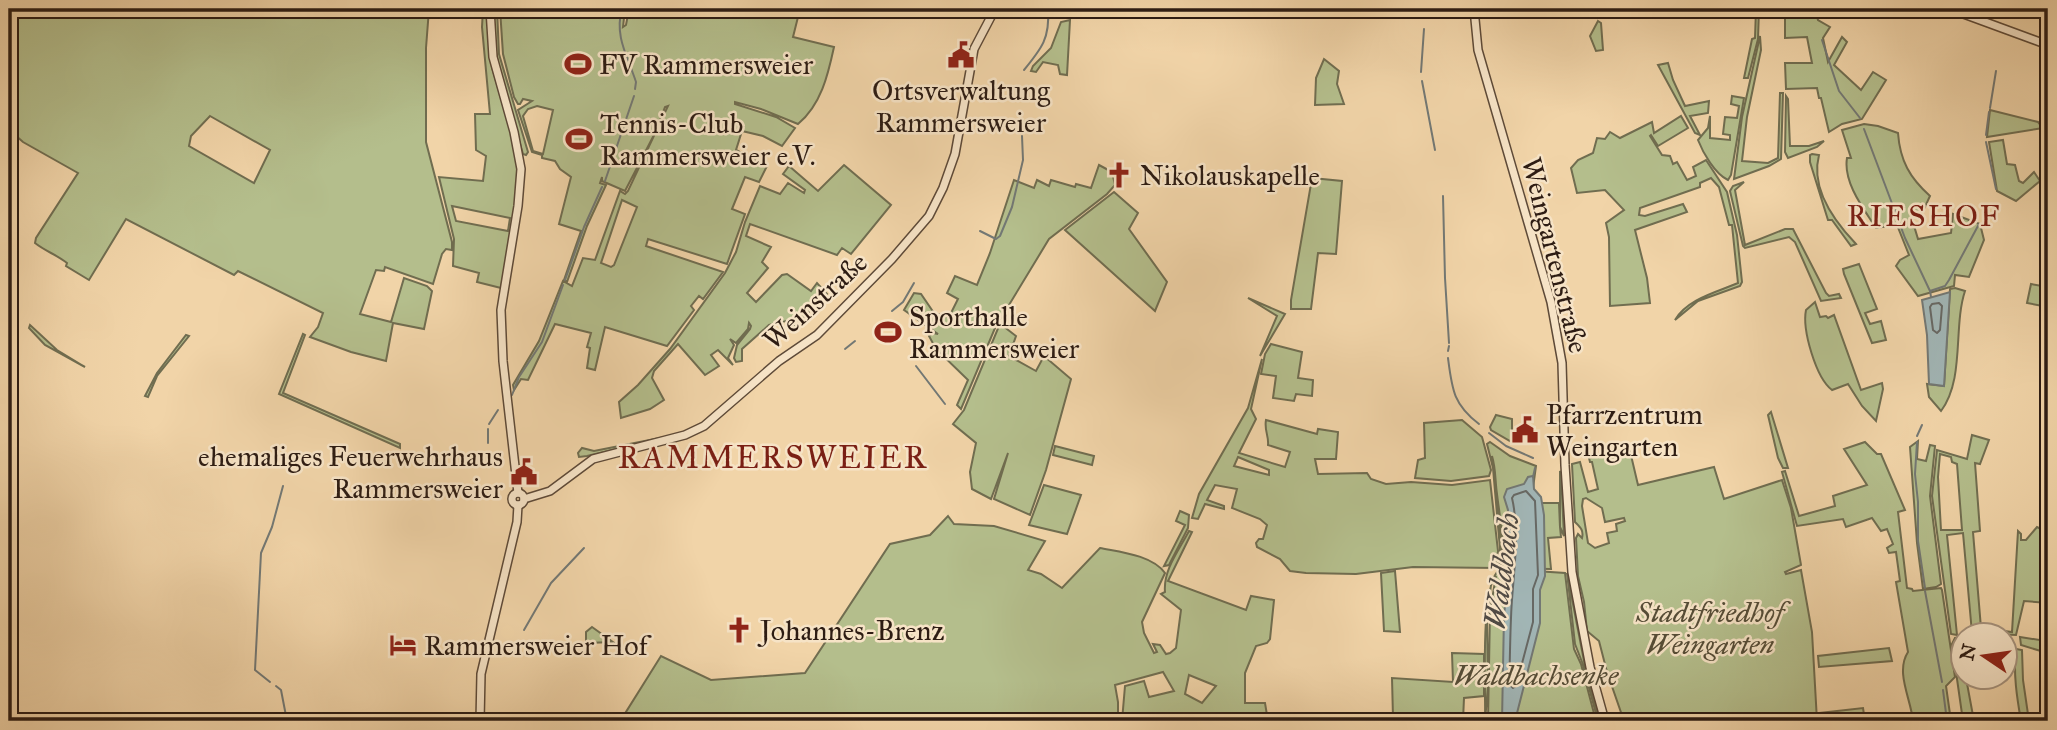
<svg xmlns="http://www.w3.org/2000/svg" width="2057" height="730" font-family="'IM FELL Great Primer',serif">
<rect width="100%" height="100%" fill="#f1d4a8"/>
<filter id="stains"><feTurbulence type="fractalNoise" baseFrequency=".00286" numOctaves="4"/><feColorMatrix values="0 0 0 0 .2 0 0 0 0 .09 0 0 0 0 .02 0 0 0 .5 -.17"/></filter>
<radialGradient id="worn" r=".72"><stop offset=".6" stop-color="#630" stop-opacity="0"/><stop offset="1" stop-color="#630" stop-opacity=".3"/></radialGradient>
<g fill="#b4be8c" stroke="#706d50" stroke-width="2" fill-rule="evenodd">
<path d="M9,9h420l-3,39v94l26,100v8l-6,-1 -4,5 -9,30 -48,-17 -1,4 -8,-1 -16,44 31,8 13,-44 23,8 5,5 -8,38 -31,-6 -7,38 -35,-9 -41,-15 8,-10 5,-14 -85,-42 -4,4 -108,-56 -37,61 -23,-14 1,-3c-10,-8 -22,-12 -32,-20l1,-5 42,-65 -55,-31 -9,-8 -5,-8zM210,116l60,34 -16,33 -65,-37 2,-10z"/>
<path d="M483,9h4l5,58 26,90 -1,43 -16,88 -24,-6 2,-9 -26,-7 1,-27 -15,-62 44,4 3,-25 -10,-6 -1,-36h15l-8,-87zM452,206l58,12 -2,13 -52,-10z"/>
<path d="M493,9h4l2,45 29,98 -2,3 -3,-1 -21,-71 -8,-40z"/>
<path d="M500,9h125l-2,18 3,-2 3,-16h171l-7,28 41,10c-6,28 -13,58 -36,77l-37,-15 -26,-7v2l41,13 19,11 -13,18 -19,-10 -21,-5 -6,19 31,16 -8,16 -14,-5 -13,32 13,5 -18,50 -79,-25 -2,7 77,26 -20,27 -4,-3 -8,10 3,4 -27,36 -62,-19 -10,43 -8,-2 3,-20 -3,-1 4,-14 -36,-9 -27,56 -7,-1 -7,11 -1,-5 26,-44 24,-60 9,5 11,-28 12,2 25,-69 5,3 3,-3 40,-85 -3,1 -10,26 -30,58 -23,-10v-4l-2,6 6,2 -19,41 -20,56 -3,-2 17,-49 -22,-7 12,-47 -11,-8 -5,-8 -13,-3v-3l-10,-3 -14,-42 14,-9 -9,-2 -3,5h-2l-4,-7 -11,-43zM537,106l16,4 -10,44 -10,-3 -10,-35 5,-7zM622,200l15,7 -23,58 -3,2 -10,-4z"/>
<path d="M1756,9h3l-1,30 -10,39h-4l8,-39 3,-1z"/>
<path d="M1785,9h30l3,11 12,7 -7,11 5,24 14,-25 5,5 -13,23 27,25 12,-18 13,8 -24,39 -20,5 -13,8 -8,-34h-2l-2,-10 -31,1 -1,-26h27l-5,-26 -22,1z"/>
<path d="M1070,20l-3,55 -7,-1 -2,-9 -15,-3 -7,10 -5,-1 2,-5 18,-18 10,-26z"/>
<path d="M1598,21l3,2 2,27 -7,1 -6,-15z"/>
<path d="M1760,36l1,14 -14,67 -5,44 26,2 10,-5 2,-65h3l-2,66 -12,7 -35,13 8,-62z"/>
<path d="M1324,59l15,12 -2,13 7,20 -29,1 1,-27z"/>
<path d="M1668,63l5,17 12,26 24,-5 -1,12 -18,3 10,19 -5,-2 -37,-68z"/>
<path d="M1732,96l12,2 -13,77 -3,5c-13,-6 -25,-27 -30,-40l10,-12 2,-12v22l20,2v-5l-7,-1 2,-17 12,1 2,-12 -8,-2z"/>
<path d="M1786,96l2,3 2,47h19l15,-5 -7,6 -29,11 -3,-6z"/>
<path d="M1990,110l48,12 5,6 -56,9z"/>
<path d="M1681,116l7,12 -30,18 -7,-11 -1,1 12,19 8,1 3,8 4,-2 10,18 9,-4 -3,-9 13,-7 21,32 10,43 5,47 -2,4 -42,15 -23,19c12,-21 42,-28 63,-37l-6,-58h-3l-10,-38 -8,-9 -11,5v4l-60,21 -1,7 6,1 38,-12 4,8 -52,18 12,48 3,25 -40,3 -1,-69 -3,-14 18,-13 -19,-20 -28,3 -6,-25 7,-8 15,-7 4,-15 8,1 5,-7 10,6 32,-16 2,11z"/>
<path d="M1864,124l14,2 20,7c2,28 12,45 32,63l-6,13 -12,10 6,20 33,-6 2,-19 27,10 4,16 -15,37 -14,-2 -1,11 -36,10 -22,-30 4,-6 9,-5 -12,-30 -21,3c-13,-20 -33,-46 -29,-70h4l-9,-28z"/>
<path d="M2003,140l4,24 8,1 4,16 4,2 11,-11 6,9 -24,20 -19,-10 -8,-49z"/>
<path d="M1812,154l7,1c-9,34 15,66 37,89l-5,2 -19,-26h-4l-18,-58v-7z"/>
<path d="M844,165l47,40 -40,49 -9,-6 -5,7 -87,-31 -4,12 25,11 -9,15 6,6 -21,25 9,9 26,-27 5,-1 24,17 6,-8 10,11 -35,35 -6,-8 -17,4 -27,24v12l-6,1 -2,-4 3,-13 13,-16 1,-3 -2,-3 -1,6 -12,14 -6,-4 4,6 -6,13 5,7 -15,-15 -7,5 8,11 -14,9 -27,-31 -24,27 -2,7 12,22 -14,9 -29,9 -2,-16 19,-17 32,-36 55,-76 11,-21 9,-30 15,-36 20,8 8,-11 16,10 1,-3 -22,-16 6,-8 29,25z"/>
<path d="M1099,165l13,7 3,13 -8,9 -58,45 -54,89 -34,81 -4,-4 11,-25 -32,-31 -7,-13 4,-3 5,1 -34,-24 10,-17 7,1 13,19 15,4 9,-18 -11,-6 8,-17 22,9 13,-32 24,-73 20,8 3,-8 12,6 2,-6 24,7 1,-3 15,4z"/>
<path d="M1312,178l30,3 -6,73 -18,-1 -7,56h-20v-9z"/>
<path d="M1744,182l-9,8 10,55 40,-16h8l33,64 3,3 10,-2 2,4 -20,3 -26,-59 -6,-5 -44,11 -2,-2 -13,-55 3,-5z"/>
<path d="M1114,192l24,21 -9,16 38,53 -12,29 -90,-81z"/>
<path d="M1859,264l18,45 -12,4 5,11 11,-3 5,19 -14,3 -28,-69 -1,-5z"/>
<path d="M2031,284l17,3v20l-21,-4z"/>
<path d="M1955,288l10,3c-12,36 0,88 -24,120l-12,-14 -2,-13 17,2 6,-97z"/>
<path d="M1248,298l37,16 -25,42 17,-40z"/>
<path d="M1815,302l5,15 6,-1 2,2 6,-3 27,75 21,-7 1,6 -7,32 -14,-15 -14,-22 -16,6c-16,-12 -30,-60 -26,-80z"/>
<path d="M30,325l27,25 28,17 -40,-22 -16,-17z"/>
<path d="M999,326h4l13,10 -7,20 27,15 8,-15 27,23 -25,91 -16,45 -36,-16 14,-46 -17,46 -19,-10 -2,-17 6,-29 -23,-19 11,-14z"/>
<path d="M303,334l2,1 -22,58 117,51v4l-121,-54z"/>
<path d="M186,335l3,1 -32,40 -9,21 -3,-1 12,-23z"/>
<path d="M1271,344l31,8 -4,26 15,2 -1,16 -16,-2 -2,7 -21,-3 3,-22 -15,-2 4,-20z"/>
<path d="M1262,359l-11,50 5,10 -17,34 46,14 5,-15 -22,-7c1,-9 -4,-15 -2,-25l51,14 1,-5 20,3 -2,27h-21l3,15 49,-1 4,6 15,5 25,-2 41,3 38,-5 8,71 -2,17 -83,-1 -57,7 -50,-1 -16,-2 -10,-12 -23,-12 -1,-4 3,-4h4l4,-14 -7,-6 -28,-11 5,-19 -22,-4 -8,15 17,6v3l-19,-5 -7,15 -6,-1 7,-24 49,-86zM1238,457l31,13v5l-35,-9z"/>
<path d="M1771,412l17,56h-5l-5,-10 -10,-43z"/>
<path d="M1496,415l16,4v21l-2,1 -19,-11 -1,-3z"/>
<path d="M1462,420l20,17 9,33 -2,6 -38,5 -36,-3 3,-18 7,-2 -1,-35z"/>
<path d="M675,435l-88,21 -8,1 -1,-4 4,-5 12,3z"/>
<path d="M1972,435l17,5 -9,24 -5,-1 5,68 -7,1 8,96 31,4 6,-101 3,3v6h5l11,-13 4,2 2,13 5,11v50l-24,-2 -8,34 -44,-2 -9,-100 -16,2 10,100 -6,-1 -19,-138 5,-46 30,9zM1940,454l11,3 1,5 5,2 5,66h-21l-3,-53z"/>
<path d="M1918,441l-1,18 9,2 4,-16 5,1 -5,50 11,88 -5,3 -13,2 -6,-46 -7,-96z"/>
<path d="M1490,442l20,14 26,10 -5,37h28l1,24v-56l1,2 3,63 -4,-9 1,10 -13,1 3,31 -49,-1c3,-25 -2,-49 -5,-74 -2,-13 -1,-25 -5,-38 2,19 14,100 7,111l1,-18 -7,-81 -6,-24z"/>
<path d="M1865,442l12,12h4l24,56 -7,2 9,76 5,1 1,2 28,-3 1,2 13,87 -9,9 5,35h-38c-2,-22 -18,-49 -5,-69l-12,-70 4,-1 -4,-29 -7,1 -2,-5 6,-4 -6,-15 -6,2 -9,-13 -26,9 -3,-8 -46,7 -15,-54 3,-1 14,45 36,-10 -2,-10 34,-11 -23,-36z"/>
<path d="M1055,446l39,10 -2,9 -39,-10z"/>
<path d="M1620,448l10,3 8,34 76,-18 10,32 58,-19 9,28 10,57 -16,7 1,2 15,-4 11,62 5,89h-193l-17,-49 -8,-31 -12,-10 -3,-29 -6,-26 -2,-38 2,-4 4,4c2,-8 -2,-11 -7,-16l-3,-58 8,-2 8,30 10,-3 -6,-27h-2l-1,-4zM1586,498l16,10 3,14 19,-4 1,3 -9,3 1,7 -10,2 2,10 -14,5 -7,-5 -6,-37 1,-7z"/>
<path d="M1044,485l37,10 -14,39 -38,-9z"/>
<path d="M1180,511l9,4 -1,13 -19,37 -5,1 21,-41 -9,-4z"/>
<path d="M948,516l6,8 40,2 51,15 -17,29 13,4 21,14 38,-40c20,4 52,7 65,25l-23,49 2,11 10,20 3,-1 -4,-8 7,1 6,9 4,-1 6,-5 5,-38 -20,-16 4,-2c-2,-22 14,-42 24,-61l3,1 -24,49 78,29 5,-14 23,4 -4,39 -3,4 -11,3 -11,27v30h20l3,18h-146l3,-35 19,-5 5,16 25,-6 -11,-19 -48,13 3,17v19h-184l-4,-5 -7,5h-324l25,-6 37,-59 50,24 94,-7 85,-129 40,-9zM1189,675l27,11 -14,17 -17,-9z"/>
<path d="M1520,570l45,3 9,76 7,15 15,57h-108l2,-110 6,-35 -5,9 -4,33 1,68 -3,35c1,-32 -5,-127 12,-149l1,2 4,-3z"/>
<path d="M1395,571l5,61 -16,-1 -3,-58z"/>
<path d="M1567,573l18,93 15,55h-2l-16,-59 -7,-18z"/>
<path d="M592,627l21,15 -27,1v-11z"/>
<path d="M1962,637v41h4l8,43h-11l-11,-77 3,-6z"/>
<path d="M2020,637l26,4 -2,11 -23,-7z"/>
<path d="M1889,648l3,13 -73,6 -1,-11z"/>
<path d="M2016,649l6,1 1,30 6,41h-8c-4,-23 -8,-48 -5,-72z"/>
<path d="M1452,653l32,1v42l-20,2 -1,23h-58v-3l-12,-1 -1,-39 61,4z"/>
<path d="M1863,708l2,13h-45v-8z"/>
</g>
<g fill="#a1b5b5" stroke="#737874" stroke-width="2">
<path d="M1950,292l-6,94 -15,-2 -2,-49 -5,-35z"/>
<path d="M1533,476l1,13 7,8 3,18 1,61 -5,14v33l-25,98h-13l2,-106 4,-35v-70l-4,-13 3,-8 17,-5 4,-7z"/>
</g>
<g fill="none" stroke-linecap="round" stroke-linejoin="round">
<g stroke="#676864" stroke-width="2">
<path d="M1939,303l3,3 -2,24 -3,3 -4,-3 -3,-23 2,-3z"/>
<path d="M1526,491l9,10 3,74 -5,14v33l-17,64 -3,2 -4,-4c1,-22 1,-44 2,-66 1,-39 10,-81 1,-120l2,-3z"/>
</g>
<g stroke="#737874" stroke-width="2">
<path d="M622,9c-8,27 6,48 14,73l-1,7"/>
<path d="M1822,40l17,51 21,27"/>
<path d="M1024,70c18,-22 26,-32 24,-61"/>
<path d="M1421,72l3,-43"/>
<path d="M1422,81l13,69"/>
<path d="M1990,108l6,-37"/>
<path d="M1864,129l41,109 25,53 1,6"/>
<path d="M1986,135l3,-23"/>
<path d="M1986,142l10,47"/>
<path d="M605,181l29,-85"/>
<path d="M1443,196l2,82 4,65"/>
<path d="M980,231l16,8 4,-3 12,-29 11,-47 -1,-24"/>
<path d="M565,280l19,-53 18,-40"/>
<path d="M1930,291l15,-5 4,-6 30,-56"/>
<path d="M892,311l11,-9 11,-19"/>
<path d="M845,349l10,-8"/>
<path d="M1448,351l1,-5"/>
<path d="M1448,358c4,31 5,46 31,66"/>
<path d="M916,366l29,38"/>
<path d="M512,395l7,-18 23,-35 21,-57"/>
<path d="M489,424l9,-14"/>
<path d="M1489,433l17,13 27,12"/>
<path d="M1917,436l5,-11"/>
<path d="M1917,442l-2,32 3,28v39l7,47"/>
<path d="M488,443v-14"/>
<path d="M1533,477l2,-9"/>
<path d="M1925,591l17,91"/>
<path d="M524,630l27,-47 33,-35"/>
<path d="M270,682l-15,-12 6,-117 11,-26 11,-41"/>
<path d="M276,686l5,4 6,31"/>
<path d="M1943,690l4,31"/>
</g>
<g stroke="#5e4a38" stroke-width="10">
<g id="tertiary">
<path d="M490,9l3,48 21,75 7,37 -3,37 -17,104 2,51 15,132"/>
<path d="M1474,9l4,41 73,252 11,61 3,102 7,107 18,95 15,54"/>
<path d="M1950,9l98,36"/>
<circle cx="518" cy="499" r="6"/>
<path d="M524,499l26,-8 43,-32 92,-24 19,-9 75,-65 38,-26 75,-76 37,-43 14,-28 12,-34 19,-105 21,-40"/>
<path d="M480,721l1,-47 36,-152 1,-17"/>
</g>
</g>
<use href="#tertiary" stroke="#f6e3c6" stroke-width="7"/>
</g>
<defs>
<g id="civic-bare" transform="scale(2.1)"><path d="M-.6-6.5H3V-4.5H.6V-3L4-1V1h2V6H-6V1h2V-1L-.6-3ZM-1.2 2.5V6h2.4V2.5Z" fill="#8f2418" stroke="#f6e3c6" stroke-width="2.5" paint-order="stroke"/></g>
<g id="stadium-bare" transform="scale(2.1)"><path d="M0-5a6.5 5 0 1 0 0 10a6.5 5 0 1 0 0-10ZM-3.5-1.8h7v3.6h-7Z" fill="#8f2418" stroke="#f6e3c6" stroke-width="2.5" paint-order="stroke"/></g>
<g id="church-bare" transform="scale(2.1)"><path d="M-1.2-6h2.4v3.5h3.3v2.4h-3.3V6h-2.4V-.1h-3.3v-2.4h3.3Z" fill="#8f2418" stroke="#f6e3c6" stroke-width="2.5" paint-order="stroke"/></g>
<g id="hotel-bare" transform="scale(2.1)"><path d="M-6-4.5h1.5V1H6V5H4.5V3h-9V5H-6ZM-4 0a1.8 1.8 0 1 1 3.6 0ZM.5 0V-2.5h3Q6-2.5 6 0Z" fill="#8f2418" stroke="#f6e3c6" stroke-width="2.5" paint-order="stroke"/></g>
</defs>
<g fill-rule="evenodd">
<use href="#civic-bare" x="961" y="55"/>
<use href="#stadium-bare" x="578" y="64"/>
<use href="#stadium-bare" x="579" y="139"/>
<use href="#church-bare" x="1119" y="175"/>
<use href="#stadium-bare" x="888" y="332"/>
<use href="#civic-bare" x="1525" y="430"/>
<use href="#civic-bare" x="524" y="472"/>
<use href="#church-bare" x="739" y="630"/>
<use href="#hotel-bare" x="403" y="645"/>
</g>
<g text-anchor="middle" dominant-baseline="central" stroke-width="5" stroke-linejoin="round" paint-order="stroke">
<g font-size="28" fill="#2d1c13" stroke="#f6e3c6" text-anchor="start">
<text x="599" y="64">FV Rammersweier</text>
<text x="961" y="90" text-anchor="middle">Ortsverwaltung<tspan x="961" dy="32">Rammersweier</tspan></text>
<text x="600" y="123">Tennis-Club<tspan x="600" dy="32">Rammersweier e.V.</tspan></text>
<text x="1140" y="175">Nikolauskapelle</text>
<text x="909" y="316">Sporthalle<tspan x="909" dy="32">Rammersweier</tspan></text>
<text x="1546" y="414">Pfarrzentrum<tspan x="1546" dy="32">Weingarten</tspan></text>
<text x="503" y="456" text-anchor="end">ehemaliges Feuerwehrhaus<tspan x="503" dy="32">Rammersweier</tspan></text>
<text x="760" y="630">Johannes-Brenz</text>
<text x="424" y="645">Rammersweier Hof</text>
</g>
<g font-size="28" fill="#2d1c13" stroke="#f6e3c6">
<text transform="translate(1555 255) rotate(76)">Weingartenstraße</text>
<text transform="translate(815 301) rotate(-42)">Weinstraße</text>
</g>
<g font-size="28" font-style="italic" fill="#564d37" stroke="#f6e3c6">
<text x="1710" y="612">Stadtfriedhof<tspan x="1710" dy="32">Weingarten</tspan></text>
<text x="1536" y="675">Waldbachsenke</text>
</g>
<g font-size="30" letter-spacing="2" fill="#7a1f14" stroke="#f6e3c6">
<text x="1924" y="216">RIESHOF</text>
</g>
<g font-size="30" font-style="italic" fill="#504a44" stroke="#f6e3c6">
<text transform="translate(1502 571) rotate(-83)">Waldbach</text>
</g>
<g font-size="32" letter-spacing="2" fill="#7a1f14" stroke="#f6e3c6">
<text x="773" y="457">RAMMERSWEIER</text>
</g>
</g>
<rect width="2057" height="730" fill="none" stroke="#f1d4a8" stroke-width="35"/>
<rect x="10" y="10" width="2036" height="709" fill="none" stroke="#2d1c13" stroke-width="3.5"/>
<rect x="18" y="18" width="2022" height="695" fill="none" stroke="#2d1c13" stroke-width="2"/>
<g transform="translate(1984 656) rotate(283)"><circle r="33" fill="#f6e3c6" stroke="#a6937e" stroke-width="2"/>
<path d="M0-5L12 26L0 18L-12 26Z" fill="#8f2418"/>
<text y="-10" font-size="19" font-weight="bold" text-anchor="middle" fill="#2d1c13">N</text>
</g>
<rect width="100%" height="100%" filter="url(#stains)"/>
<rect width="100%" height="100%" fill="url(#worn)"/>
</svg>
